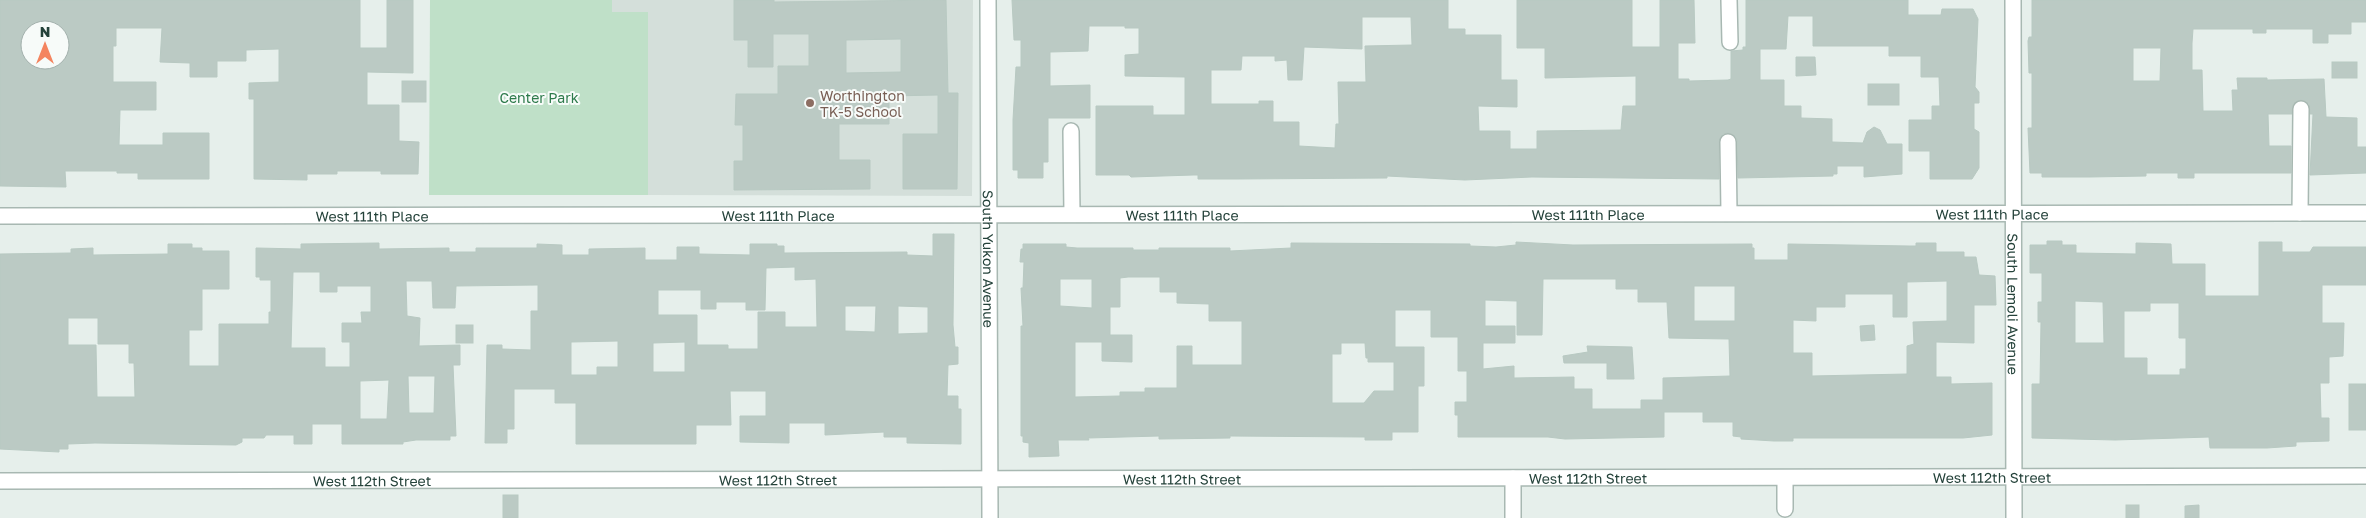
<svg xmlns="http://www.w3.org/2000/svg" width="2366" height="518" font-family="'Golos Text',sans-serif">
<rect width="100%" height="100%" fill="#e6efeb"/>
<path fill="#d4dfda" d="M612,0h361l-1,196 -324,-1v-183h-36z"/>
<path fill="#bfe0c8" d="M430,0h182v12h36v183h-219z"/>
<g fill="#bbcac4" stroke="#b8c9c2" fill-rule="evenodd">
<path d="M0,0h360v48h27v-48h26v73l-46,-1v33h32v36l20,1 -1,32h-37v-3h-44v3h-30v6l-53,-1v-80h-5v-16l30,-1v-33l-33,1v11h-29v16h-27v-14l-30,-1 2,-34h-46v18h-3v36h43v28h-36l-1,35h44v-12h46v46h-71v-6h-21v-2h-52l1,16 -66,-1zM30,30h30v30h-30z"/>
<path d="M734,0h40v2l172,-2 2,93h10l-1,96h-54v-55h35v-39l-49,1v28h-50v36h31v29l-136,1v-29h9v-36h-8l1,-31h42v-28h31v-32h-36v33h-25v-27h-14zM901,39v33l-55,1v-33z"/>
<path d="M1012,0h436v29h17v6h36v45h16v27l-39,-1 1,25h31v18h27v-18l84,-1 2,-24h13v-30l-91,2v-30h-28v-48h115v47h28v-47h34l1,43h-17v36h11v2l39,-1 3,-1v-28l12,-1v-3h3v-47h162v15h33l1,-6h31l5,10 -3,68 4,5v11h-5v26l5,3v36l-7,11h-42v-28h-21v-31h23v-14h8l-1,-29h-18v-21h-32v-10h-76v-30h-25l-2,33h-26v31h24v26h17v12l31,1v23l31,1 4,-11 7,-5 6,3 7,14h15v30l-38,3v-11h-27v8h-4v2l-95,2 -1,-37 -1,-4 -8,-4 -5,1 -4,8v37l-187,-2 -67,3 -78,-4v2l-150,1h-39v-4h-5l-62,2 -2,-2h-33v-69h57v9h32v-38l-60,-1v-21l14,-1v-26h-14v-2h-36l-1,25 -38,1v34l40,-1v33h-42v44h-5v16h-25v-8h-5v-50l3,-53h5v-27h-7zM1362,17h49l1,28 -47,1 1,36h-28l1,42h-3l-1,24 -36,-2v-24h-26v-21h-14v3h-48v-34h30l1,-14h33v5l12,-1 1,20h14l2,-33 58,2z"/>
<path d="M2032,0h334v22h-15v12h-23v9h-15v-14h-47v4h-13v-4h-60l-1,14v27h10l1,41h30l-1,-21h6l-1,-12h30v2l57,-1 2,38 31,1v29h9v26l-56,2 3,-61h-3l-1,-10 -8,-4 -8,4 -1,10h-24l1,32h22v27h-97v5h-16v-5h-32v3l-57,1h-47v-4h-12l-2,-45h4v-55h-3l-1,-32 1,-4h3zM2133,48h28l-1,33h-27z"/>
<path d="M1796,57h19l1,18 -20,1z"/>
<rect x="2332" y="62" width="25" height="16"/>
<rect x="402" y="81" width="24" height="21"/>
<rect x="1868" y="84" width="31" height="21"/>
<path d="M933,234h21l-1,91 2,22h3v17l-10,1 -1,31h11v13h3v35l-54,-1v-6h-23v-5l-59,3v-12h-36v20l-49,-1v-26h26v-25h-36l1,34h-35v19h-120v-41h-21v-14h-41v40h-7v14h-22l2,-98h15v4l29,1v-39h7v-26l-82,1 -1,22h-22l-1,-27h-26l1,35 13,2 -1,28 41,-1v20h-7l3,71h-6v4h-34l-13,2v2h-61v-20h-30v20h-18v-9h-28l-2,3h-22v4l-6,3 -141,-2 -27,1v5h-9v3l-59,-3v-195l71,-1v-4l22,-1v7l75,-1v-10h24v4h10v3h27v38h-27v41h-13v36h30v-42h50v-12h2v-32h-11v-3h-4v-29l45,1v-5l78,-1v6l70,-1v4h27v-4h61v-4l25,1v10h27v-6l56,-1v12h32v-13h22v7l51,1v-11h27v2h7v7l123,-1v3l26,1zM795,267v13l21,-1 1,48h-32v-15h-27v37h-30v-4h-31v-30h-39v-25h43v19h15v-7h30v8h19l1,-42zM293,272h27v20h17v-6h34v26h-10l1,11h-20v19h8v25h-25v-19h-34zM845,306h31l-1,26 -30,-1zM898,306l30,1v26l-30,1zM68,318h30v26h31v19h5l1,34h-38l-1,-52h-28zM618,341v26h-21v8h-26v-33zM685,342v30h-32v-29zM408,376h27l-1,37h-25zM389,380l-2,39h-27v-38z"/>
<path d="M2047,241h15v4h14v8l60,1v-11l35,1 1,20h33v32h54v-54h23v10h28l3,-5h53v38h-44v38h22l-1,33 -14,1v26h-9l1,35h8v23l-33,1v4l-29,2h-57l-1,-11 -94,3 -83,-2v-54h8l1,-62h-3v-20h4v-29h-12v-28h17zM2075,301l28,1 1,41h-29zM2150,303h29v35h7v31h-6v6h-33v-17h-23v-47h26z"/>
<path d="M1516,242l57,3 179,-1v4h2v12h34v-16l121,2h7v-3h20v9h28v5h12l3,18 16,1 1,29h-22v38l-38,-1v35h15v7l41,-1v52l-29,3h-170v3h-19l-33,-2v-2l-8,-1v-14h-30v-10h-39v25l-99,2 -17,-2h-90v-22h-3v-13h12v-31h-9v-34h-27v-27h-36v37h29v39h-6v46h-26v8h-27v-3l-135,-1v2l-71,1v-3l-71,2 1,2h-31l1,16 -30,1v-14l-6,-1v-6h-2v-110h2l-2,-38h2l1,-26h-4l1,-13h2v-5h43v3l11,1h56v2h26v-2h71v3l61,-3v-5l179,1v2l26,1 20,-2zM1128,277h32v15h17v11l32,1v17h33v44h-50v-19h-15v42h-32v4h-25v4l-45,1v-55h27v19l30,1v-27h-22v-28h10v-29zM1060,279h32v29l-32,-2zM1543,279h73v10h22v13h29l2,36 60,1 1,37 -67,2v22h-22v9h-49v-20h-18v-12l-60,1v-12l-31,3v-26h32v-17h-30v-26l32,1v34h25zM1947,281v40l-34,1 1,22 -7,2v28l-95,2v-23h-19v-33l23,1v-14h29v-13h48v23h14v-35zM1694,286h41v35h-41zM1341,343h24l1,15h2v4h26v29h-20l-10,12h-32v-49h9z"/>
<rect x="456" y="325" width="17" height="18"/>
<path d="M1874,325l1,15 -14,1 -1,-15z"/>
<path d="M1587,346l45,1 2,32h-27v-16h-43l-1,-7 25,-4z"/>
<rect x="2349" y="384" width="17" height="46"/>
<rect x="503" y="495" width="15" height="23"/>
<rect x="2126" y="505" width="13" height="13"/>
<path d="M2199,505v13h-14v-12z"/>
</g>
<g fill="none" stroke-linecap="round" stroke-linejoin="round">
<g stroke="#a8b8b2" stroke-width="18">
<g id="minor">
<path id="s1" d="M988,0l2,518"/>
<path d="M1729,0l1,42"/>
<path id="s2" d="M2013,0l1,518"/>
<path d="M1071,131l1,83"/>
<path d="M1728,142l1,71"/>
<path d="M2300,213l1,-104"/>
<path id="s3" d="M0,216l2366,-3"/>
<path d="M1785,478v31"/>
<path id="s4" d="M0,481l2366,-5"/>
<path d="M1513,518v-40"/>
</g>
</g>
<use href="#minor" stroke="#fff" stroke-width="15"/>
</g>
<circle fill="#8d6e63" stroke="#f7fbf9" stroke-width="2" cx="810" cy="103" r="5"/>
<g text-anchor="middle" dominant-baseline="central" stroke-width="4" stroke-linejoin="round" paint-order="stroke">
<g font-size="14" fill="#785e54" stroke="#f7fbf9" text-anchor="start">
<text x="820" y="95">Worthington<tspan x="820" dy="16">TK-5 School</tspan></text>
</g>
<g font-size="14" fill="#2d7a4b" stroke="#f7fbf9">
<text x="539" y="97">Center Park</text>
</g>
<g font-size="14" fill="#24423a" stroke="#f7fbf9">
<text stroke="none"><textPath href="#s3" startOffset="1588">West 111th Place</textPath></text>
<text stroke="none"><textPath href="#s3" startOffset="1992">West 111th Place</textPath></text>
<text stroke="none"><textPath href="#s3" startOffset="778">West 111th Place</textPath></text>
<text stroke="none"><textPath href="#s3" startOffset="1182">West 111th Place</textPath></text>
<text stroke="none"><textPath href="#s3" startOffset="372">West 111th Place</textPath></text>
<text stroke="none"><textPath href="#s1" startOffset="259">South Yukon Avenue</textPath></text>
<text stroke="none"><textPath href="#s2" startOffset="304">South Lemoli Avenue</textPath></text>
<text stroke="none"><textPath href="#s4" startOffset="1588">West 112th Street</textPath></text>
<text stroke="none"><textPath href="#s4" startOffset="1992">West 112th Street</textPath></text>
<text stroke="none"><textPath href="#s4" startOffset="778">West 112th Street</textPath></text>
<text stroke="none"><textPath href="#s4" startOffset="1182">West 112th Street</textPath></text>
<text stroke="none"><textPath href="#s4" startOffset="372">West 112th Street</textPath></text>
</g>
</g>
<g transform="translate(45 45)"><circle r="24" fill="#f7fbf9" stroke="#a3b1ad"/>
<path d="M0-4L9 19L0 12L-9 19Z" fill="#f4845f"/>
<text y="-8" font-size="14" font-weight="bold" text-anchor="middle" fill="#24423a">N</text>
</g>
</svg>
